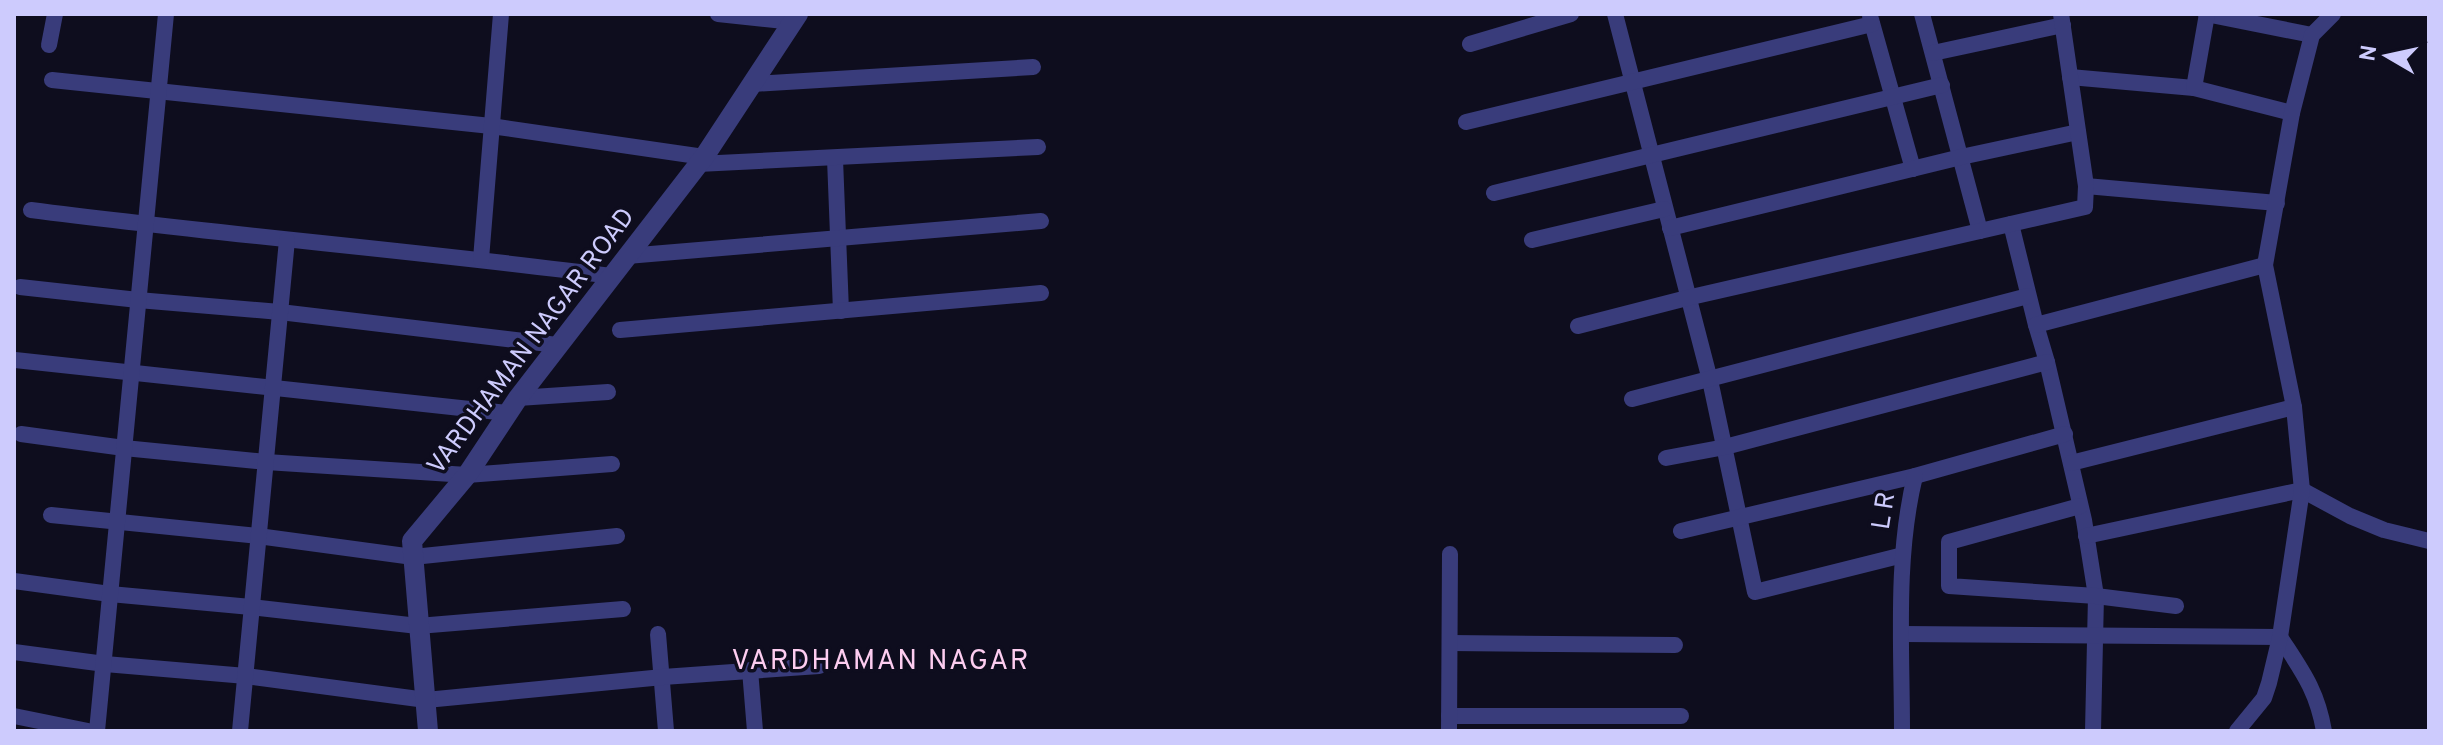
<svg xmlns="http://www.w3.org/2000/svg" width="2443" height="745" font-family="Overpass,sans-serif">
<rect width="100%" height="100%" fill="#0e0d1e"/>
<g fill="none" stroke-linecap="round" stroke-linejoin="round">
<g stroke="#393c7b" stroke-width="16">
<path d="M718,14l76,8"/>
<path d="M1615,14l95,366 45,212 148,-37"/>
<path d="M1922,14l58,217"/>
<path d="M2206,14l106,21"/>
<path d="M1870,16l43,153"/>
<path d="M1470,44l101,-30"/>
<path d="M49,45l6,-31"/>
<path d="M1933,53l130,-28"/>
<path d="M2070,77l124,11 98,25"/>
<path d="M52,80l439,46 213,31"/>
<path d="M753,84l280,-17"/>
<path d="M2194,88l13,-74"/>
<path d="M1466,122l406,-98"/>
<path d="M835,159l6,152"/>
<path d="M698,164l340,-17"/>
<path d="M2086,186l191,17"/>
<path d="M1494,193l448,-108"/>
<path d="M31,210c193,25 388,41 581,66"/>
<path d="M2011,224l25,101 11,37 37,158 12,76 -3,135"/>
<path d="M1670,228l291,-71 117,-25"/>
<path d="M1532,240l132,-31"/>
<path d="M627,256l414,-35"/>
<path d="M481,259l20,-245"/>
<path d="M20,287l118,13 142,12 277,33"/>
<path d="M2036,325l229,-60"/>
<path d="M1578,326l109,-28 398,-91 1,-21 -25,-172"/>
<path d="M620,330l421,-37"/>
<path d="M15,360l492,53"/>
<path d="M518,398l90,-6"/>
<path d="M1632,399l396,-103"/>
<path d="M21,434l103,14 142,14 201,13 145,-11"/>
<path d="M1666,458l59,-11 322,-85"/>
<path d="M2071,463l223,-56"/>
<path d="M2080,506l-131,36v44l147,10 80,10"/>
<path d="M51,515l207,21 155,21 204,-21"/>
<path d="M1681,531l234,-55 150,-42"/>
<path d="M2086,536l216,-46 48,26 34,14 45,11"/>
<path d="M14,581l96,13 141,13 167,19 205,-17"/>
<path d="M658,634l8,97"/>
<path d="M1903,634l377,3"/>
<path d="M2280,637c22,34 37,53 44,94"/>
<path d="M1450,643l225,2"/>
<path d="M14,652l91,12 141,12 180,24 237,-23 156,-11"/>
<path d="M750,670l5,61"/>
<path d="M14,716l74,15"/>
<path d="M1449,716h232"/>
<path d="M97,731l69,-717"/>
<path d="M240,731l47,-491"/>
<path d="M1449,731l1,-177"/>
<path d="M1902,731c0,-84 -7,-173 13,-255"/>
<path d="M2237,731l27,-33 5,-15 11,-46 22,-147 -8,-83 -29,-142 27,-152 20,-78 21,-21"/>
</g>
<path stroke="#393c7b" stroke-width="20" d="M428,731l-16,-190 55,-66 51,-77 186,-241 94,-143"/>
</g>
<g text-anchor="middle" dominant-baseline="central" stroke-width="7" stroke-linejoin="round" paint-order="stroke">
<g font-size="26" fill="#cdcbfd" stroke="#0e0d1e">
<text transform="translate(532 342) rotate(-53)">VARDHAMAN NAGAR ROAD</text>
<text transform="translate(1885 511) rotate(-81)">L R</text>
</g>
<g font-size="28" letter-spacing="2" fill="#fdcdf0" stroke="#0e0d1e">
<text x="881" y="662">VARDHAMAN NAGAR</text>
</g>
</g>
<rect width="2443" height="745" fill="none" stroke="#cdcbfd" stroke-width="32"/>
<g transform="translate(2387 56) rotate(279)" stroke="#0e0d1e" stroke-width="6" paint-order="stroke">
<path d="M0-6L14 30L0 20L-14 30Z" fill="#cdcbfd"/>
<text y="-12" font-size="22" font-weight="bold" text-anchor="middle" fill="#cdcbfd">N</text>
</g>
</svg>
